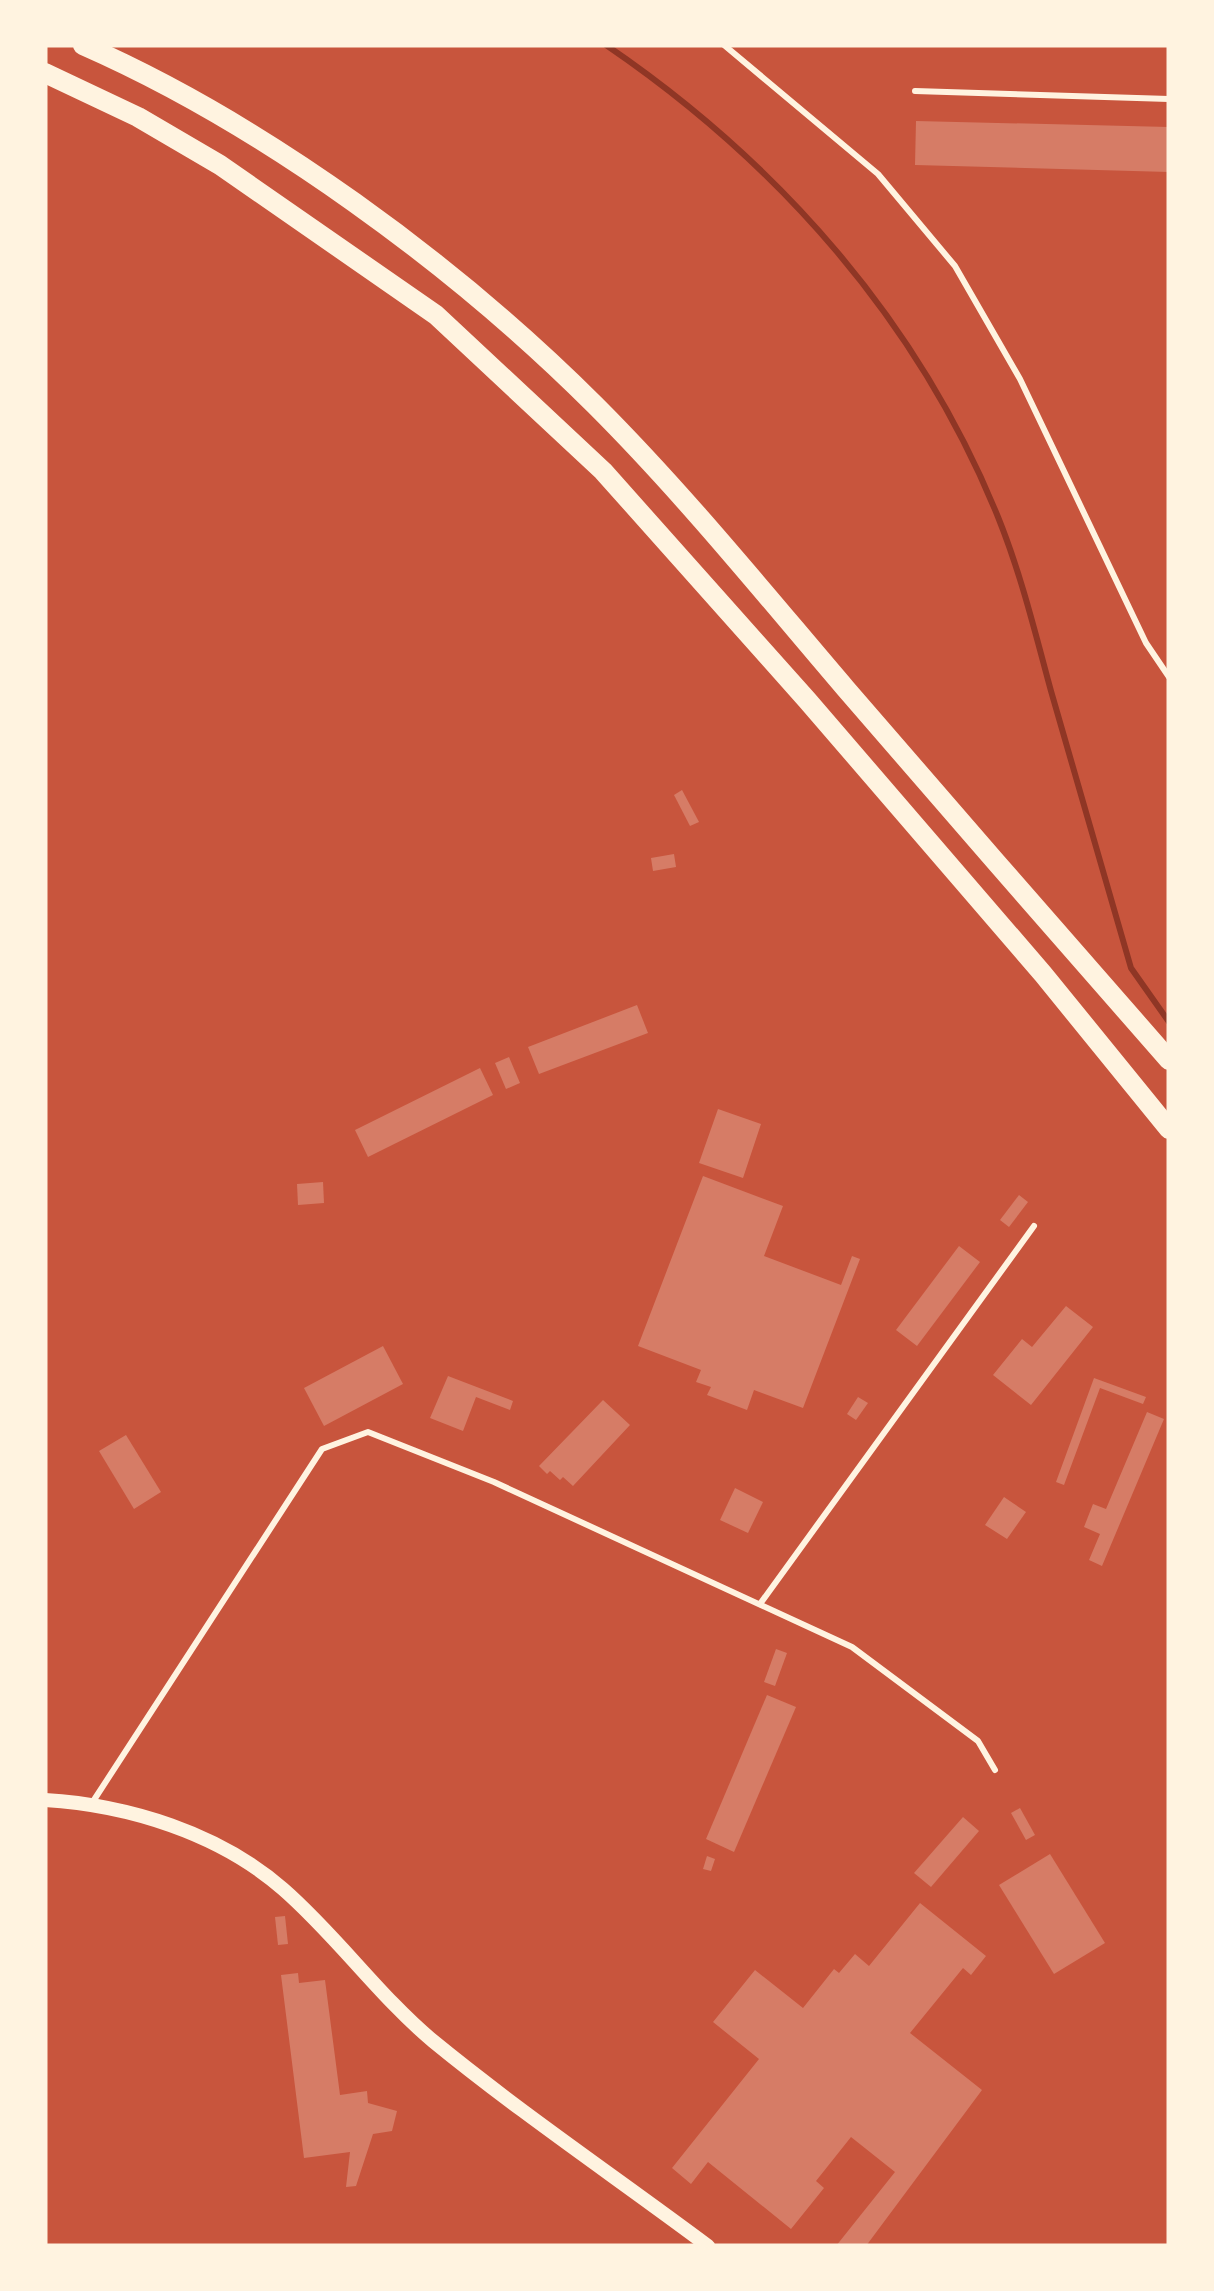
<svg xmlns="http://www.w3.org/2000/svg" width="1214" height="2291" font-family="'Archivo Narrow',sans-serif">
<rect width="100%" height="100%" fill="#c8553d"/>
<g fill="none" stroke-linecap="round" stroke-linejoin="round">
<path stroke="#8f3625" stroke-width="6" d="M606,45c173,118 313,277 392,472 23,57 37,115 53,174 26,93 54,185 80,277l38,54"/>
</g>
<g fill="#d67c66">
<path d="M916,121l253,6v45l-254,-7z"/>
<path d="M682,790l17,32 -9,4 -16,-31z"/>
<path d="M674,854l2,13 -23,4 -2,-13z"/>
<path d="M637,1005l11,28 -109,41 -11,-27z"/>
<path d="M509,1057l11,26 -14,6 -11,-26z"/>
<path d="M480,1068l13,27 -125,62 -13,-27z"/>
<path d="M718,1109l43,15 -18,54 -44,-15z"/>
<path d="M703,1176l80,30 -19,50 77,29 11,-29 8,3 -57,149 -49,-18 -7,20 -40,-15 4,-8 -15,-5 5,-12 -63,-24z"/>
<path d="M323,1182l1,21 -26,2 -1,-21z"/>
<path d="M1019,1195l9,7 -19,25 -9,-7z"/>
<path d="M959,1246l21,16 -63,84 -21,-16z"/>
<path d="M1066,1306l27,21 -62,78 -38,-30 29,-36 10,8z"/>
<path d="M383,1346l20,38 -79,42 -20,-38z"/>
<path d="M448,1376l65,25 -3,9 -34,-13 -13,34 -33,-13z"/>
<path d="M1094,1378l52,19 -3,7 -43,-16 -36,97 -8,-3z"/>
<path d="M858,1397l10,6 -12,17 -9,-6z"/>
<path d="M603,1400l27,25 -57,61 -10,-9 -3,3 -10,-9 -3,3 -8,-8z"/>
<path d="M1147,1412l17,7 -62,147 -13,-6 11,-26 -16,-7 9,-23 13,5z"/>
<path d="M126,1435l35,57 -27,17 -35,-58z"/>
<path d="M735,1488l28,14 -15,31 -28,-13z"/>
<path d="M1004,1497l22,15 -19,27 -22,-14z"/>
<path d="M776,1649l11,4 -12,33 -11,-4z"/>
<path d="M767,1695l29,12 -62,145 -28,-13z"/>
<path d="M1020,1808l15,27 -9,5 -15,-27z"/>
<path d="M963,1817l16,14 -48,56 -17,-14z"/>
<path d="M1050,1854l55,89 -51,31 -55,-89z"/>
<path d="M707,1856l8,3 -4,12 -8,-2z"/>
<path d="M920,1903l66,53 -15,19 -8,-7 -53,65 72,57 -116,156h-30l59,-74 -44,-35 -35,44 8,7 -33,41 -83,-67 -17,22 -19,-16 87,-109 -46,-37 42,-52 48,38 31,-39 5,4 16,-19 14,12z"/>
<path d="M285,1916l3,28 -10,1 -3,-28z"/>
<path d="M298,1973l1,10 26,-3 15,115 27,-4 1,12 29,8 -5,20 -19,3 -17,52 -10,1 4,-35 -46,6 -23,-183z"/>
</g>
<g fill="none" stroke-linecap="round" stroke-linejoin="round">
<g stroke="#fff3e0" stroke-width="6">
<path d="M724,45l154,129 77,92 65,113 126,264 23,34"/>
<path d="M915,91l254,8"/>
<path d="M760,1604l274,-378"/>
<path d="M92,1803l230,-354 46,-17 126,50 358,165 126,94 17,29"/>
</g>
<path stroke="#fff3e0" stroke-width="14" d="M45,1800c83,5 174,33 238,89 54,47 96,107 150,152 88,72 184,137 275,205"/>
<g stroke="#fff3e0" stroke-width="20">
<path d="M83,45c180,79 373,221 512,360 89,89 169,188 251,284 107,124 215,248 323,371"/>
<path d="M45,73l93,44 82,48 216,150 167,156 204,229 236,274 126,155"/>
</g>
</g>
<rect width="1214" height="2291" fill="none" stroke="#fff3e0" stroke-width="95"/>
</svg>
